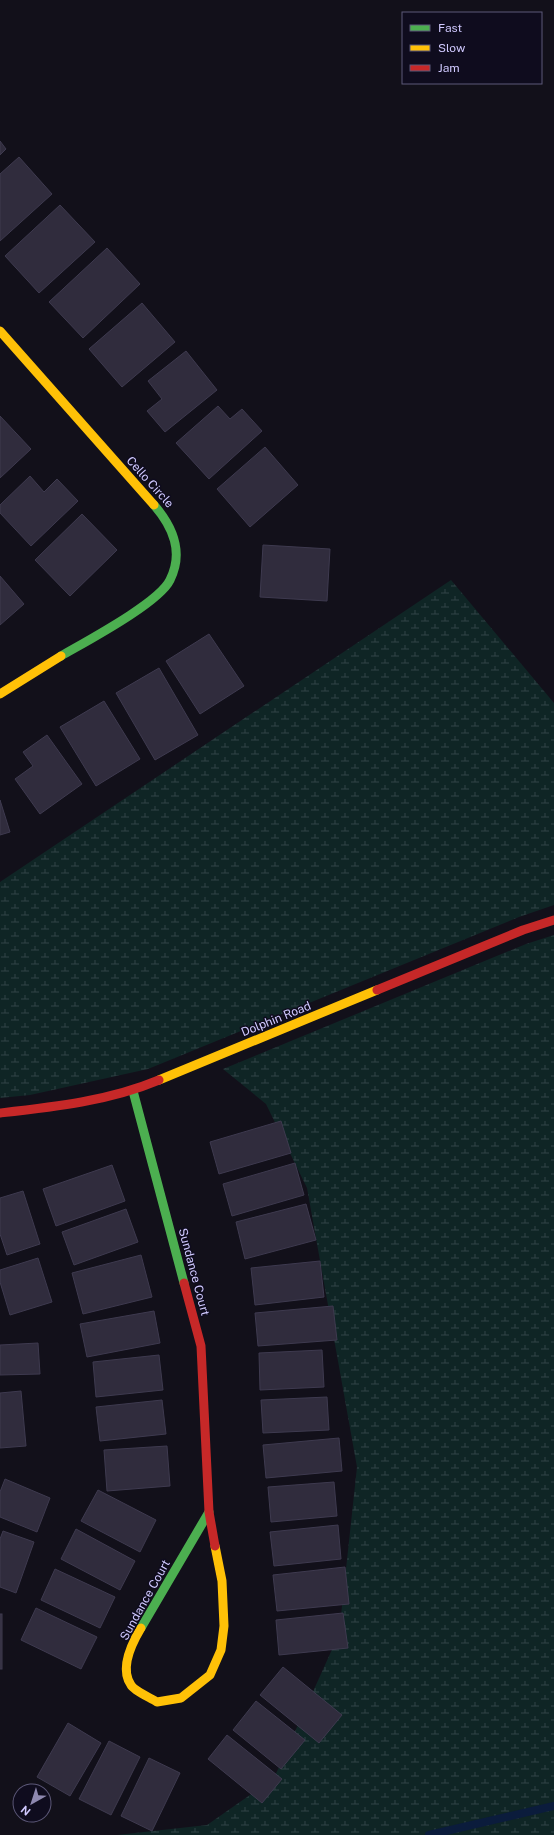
<svg xmlns="http://www.w3.org/2000/svg" width="554" height="1835" font-family="'Public Sans',sans-serif">
<defs>
<pattern id="wetland-marsh" width="20" height="14" patternUnits="userSpaceOnUse"><rect width="20" height="14" fill="#0f2525"/><path d="M1 5h8M5 5V1M11 12h8M15 12V8" fill="none" stroke="#314346"/></pattern>
</defs>
<rect width="100%" height="100%" fill="#12101a"/>
<g fill="url(#wetland-marsh)">
<path d="M451,580l103,123v202l-35,12 -371,152 -118,26 -30,3v-216z"/>
<path d="M554,935v900h-437l90,-10 67,-47 65,-144 18,-167 -50,-279 -41,-84 -43,-35 303,-125z"/>
</g>
<g fill="none" stroke-linecap="round" stroke-linejoin="round">
<path stroke="#0b1c3c" stroke-width="8" d="M429,1835l125,-29"/>
</g>
<g fill="#302c3d" stroke="#3e3a4f">
<path d="M0,141l6,8 -6,6z"/>
<path d="M19,157l33,37 -52,47v-67z"/>
<path d="M60,205l35,37 -56,51 -34,-37z"/>
<path d="M107,248l33,36 -57,54 -34,-36z"/>
<path d="M142,303l33,39 -53,45 -33,-38z"/>
<path d="M186,351l31,39 -52,42 -18,-21 15,-12 -14,-18z"/>
<path d="M218,406l12,13 12,-10 20,22 -53,48 -33,-36z"/>
<path d="M0,416l31,33 -31,29z"/>
<path d="M265,447l33,38 -48,42 -33,-38z"/>
<path d="M30,476l14,16 13,-13 21,22 -47,45 -31,-33v-8z"/>
<path d="M82,514l35,36 -47,46 -35,-36z"/>
<path d="M263,545l67,4 -3,52 -67,-4z"/>
<path d="M0,576l24,28 -24,21z"/>
<path d="M209,634l35,52 -44,28 -34,-53z"/>
<path d="M159,668l39,67 -43,25 -39,-67z"/>
<path d="M104,701l36,58 -44,27 -36,-59z"/>
<path d="M47,735l35,49 -42,30 -25,-35 18,-13 -10,-14z"/>
<path d="M0,800l10,32 -10,3z"/>
<path d="M281,1121l10,32 -72,21 -9,-32z"/>
<path d="M295,1163l9,32 -72,21 -9,-32z"/>
<path d="M112,1165l13,36 -69,25 -13,-37z"/>
<path d="M23,1191l17,53 -33,11 -7,-21v-36z"/>
<path d="M306,1204l10,36 -71,19 -9,-37z"/>
<path d="M126,1209l12,33 -64,23 -12,-33z"/>
<path d="M141,1255l11,42 -69,17 -11,-41z"/>
<path d="M38,1258l14,44 -42,13 -10,-33v-12z"/>
<path d="M320,1261l4,36 -69,8 -4,-37z"/>
<path d="M333,1306l4,34 -79,6 -3,-33z"/>
<path d="M154,1311l6,32 -73,14 -7,-33z"/>
<path d="M38,1343l2,31 -40,1v-30z"/>
<path d="M322,1350l2,37 -64,3 -1,-37z"/>
<path d="M159,1355l4,35 -67,7 -3,-35z"/>
<path d="M21,1391l5,55 -26,2v-55z"/>
<path d="M327,1397l2,33 -66,3 -2,-33z"/>
<path d="M162,1400l4,34 -66,7 -4,-34z"/>
<path d="M339,1438l3,33 -76,7 -3,-33z"/>
<path d="M167,1446l3,40 -63,5 -3,-41z"/>
<path d="M5,1479l45,19 -13,34 -37,-15v-25z"/>
<path d="M334,1482l3,34 -66,6 -3,-35z"/>
<path d="M98,1490l58,30 -16,32 -59,-31z"/>
<path d="M338,1525l3,34 -67,7 -4,-34z"/>
<path d="M76,1529l59,32 -15,29 -59,-31z"/>
<path d="M3,1531l31,11 -18,51 -16,-6v-48z"/>
<path d="M345,1567l4,37 -72,7 -4,-36z"/>
<path d="M55,1569l60,28 -15,31 -59,-28z"/>
<path d="M36,1608l61,29 -16,32 -60,-29z"/>
<path d="M343,1613l5,35 -69,7 -3,-35z"/>
<rect x="0" y="1614" width="2" height="55"/>
<path d="M283,1667l59,48 -23,28 -59,-48z"/>
<path d="M256,1701l49,39 -24,29 -48,-39z"/>
<path d="M68,1723l33,20 -31,53 -33,-19z"/>
<path d="M227,1735l55,44 -20,24 -54,-44z"/>
<path d="M109,1741l31,16 -29,58 -32,-16z"/>
<path d="M149,1758l31,15 -28,58 -31,-15z"/>
</g>
<g fill="none" stroke-linecap="round" stroke-linejoin="round">
<g stroke="#4caf50" stroke-width="9">
<path d="M61,656c24,-14 98,-53 109,-76 14,-28 3,-53 -16,-75"/>
<path d="M133,1091l51,192"/>
<path d="M141,1628l68,-116"/>
</g>
<g stroke="#ffc107" stroke-width="9">
<path d="M0,331l154,174"/>
<path d="M0,694l61,-38"/>
<path d="M159,1080l218,-90"/>
<path d="M141,1628c-9,15 -22,40 -10,57 3,6 20,13 26,17l24,-4 29,-23 11,-25 3,-24 -2,-45 -7,-35"/>
</g>
<g stroke="#c62828" stroke-width="9">
<path d="M377,990l146,-60 31,-10"/>
<path d="M0,1113c54,-6 109,-12 159,-33"/>
<path d="M184,1283l17,63 8,166 6,34"/>
</g>
</g>
<g text-anchor="middle" dominant-baseline="central" stroke-width="3" stroke-linejoin="round" paint-order="stroke">
<g font-size="12" fill="#d0c9ff" stroke="#0f0c1e">
<text transform="translate(150 482) rotate(48)">Cello Circle</text>
<text transform="translate(276 1019) rotate(-22)">Dolphin Road</text>
<text transform="translate(194 1272) rotate(75)">Sundance Court</text>
<text transform="translate(145 1600) rotate(-61)">Sundance Court</text>
</g>
</g>
<rect x="402" y="12" width="140" height="72" fill="#0f0c1e" stroke="#5c5878"/>
<rect x="410" y="25" width="20" height="6" fill="#4caf50" stroke="#5c5878"/>
<text x="438" y="32" font-size="12" fill="#d0c9ff">Fast</text>
<rect x="410" y="45" width="20" height="6" fill="#ffc107" stroke="#5c5878"/>
<text x="438" y="52" font-size="12" fill="#d0c9ff">Slow</text>
<rect x="410" y="65" width="20" height="6" fill="#c62828" stroke="#5c5878"/>
<text x="438" y="72" font-size="12" fill="#d0c9ff">Jam</text>
<g transform="translate(32 1803) rotate(219)"><circle r="19" fill="#0f0c1e" stroke="#5c5878"/>
<path d="M0-3L7 15L0 10L-7 15Z" fill="#8e88af"/>
<text y="-6" font-size="11" font-weight="bold" text-anchor="middle" fill="#d0c9ff">N</text>
</g>
</svg>
